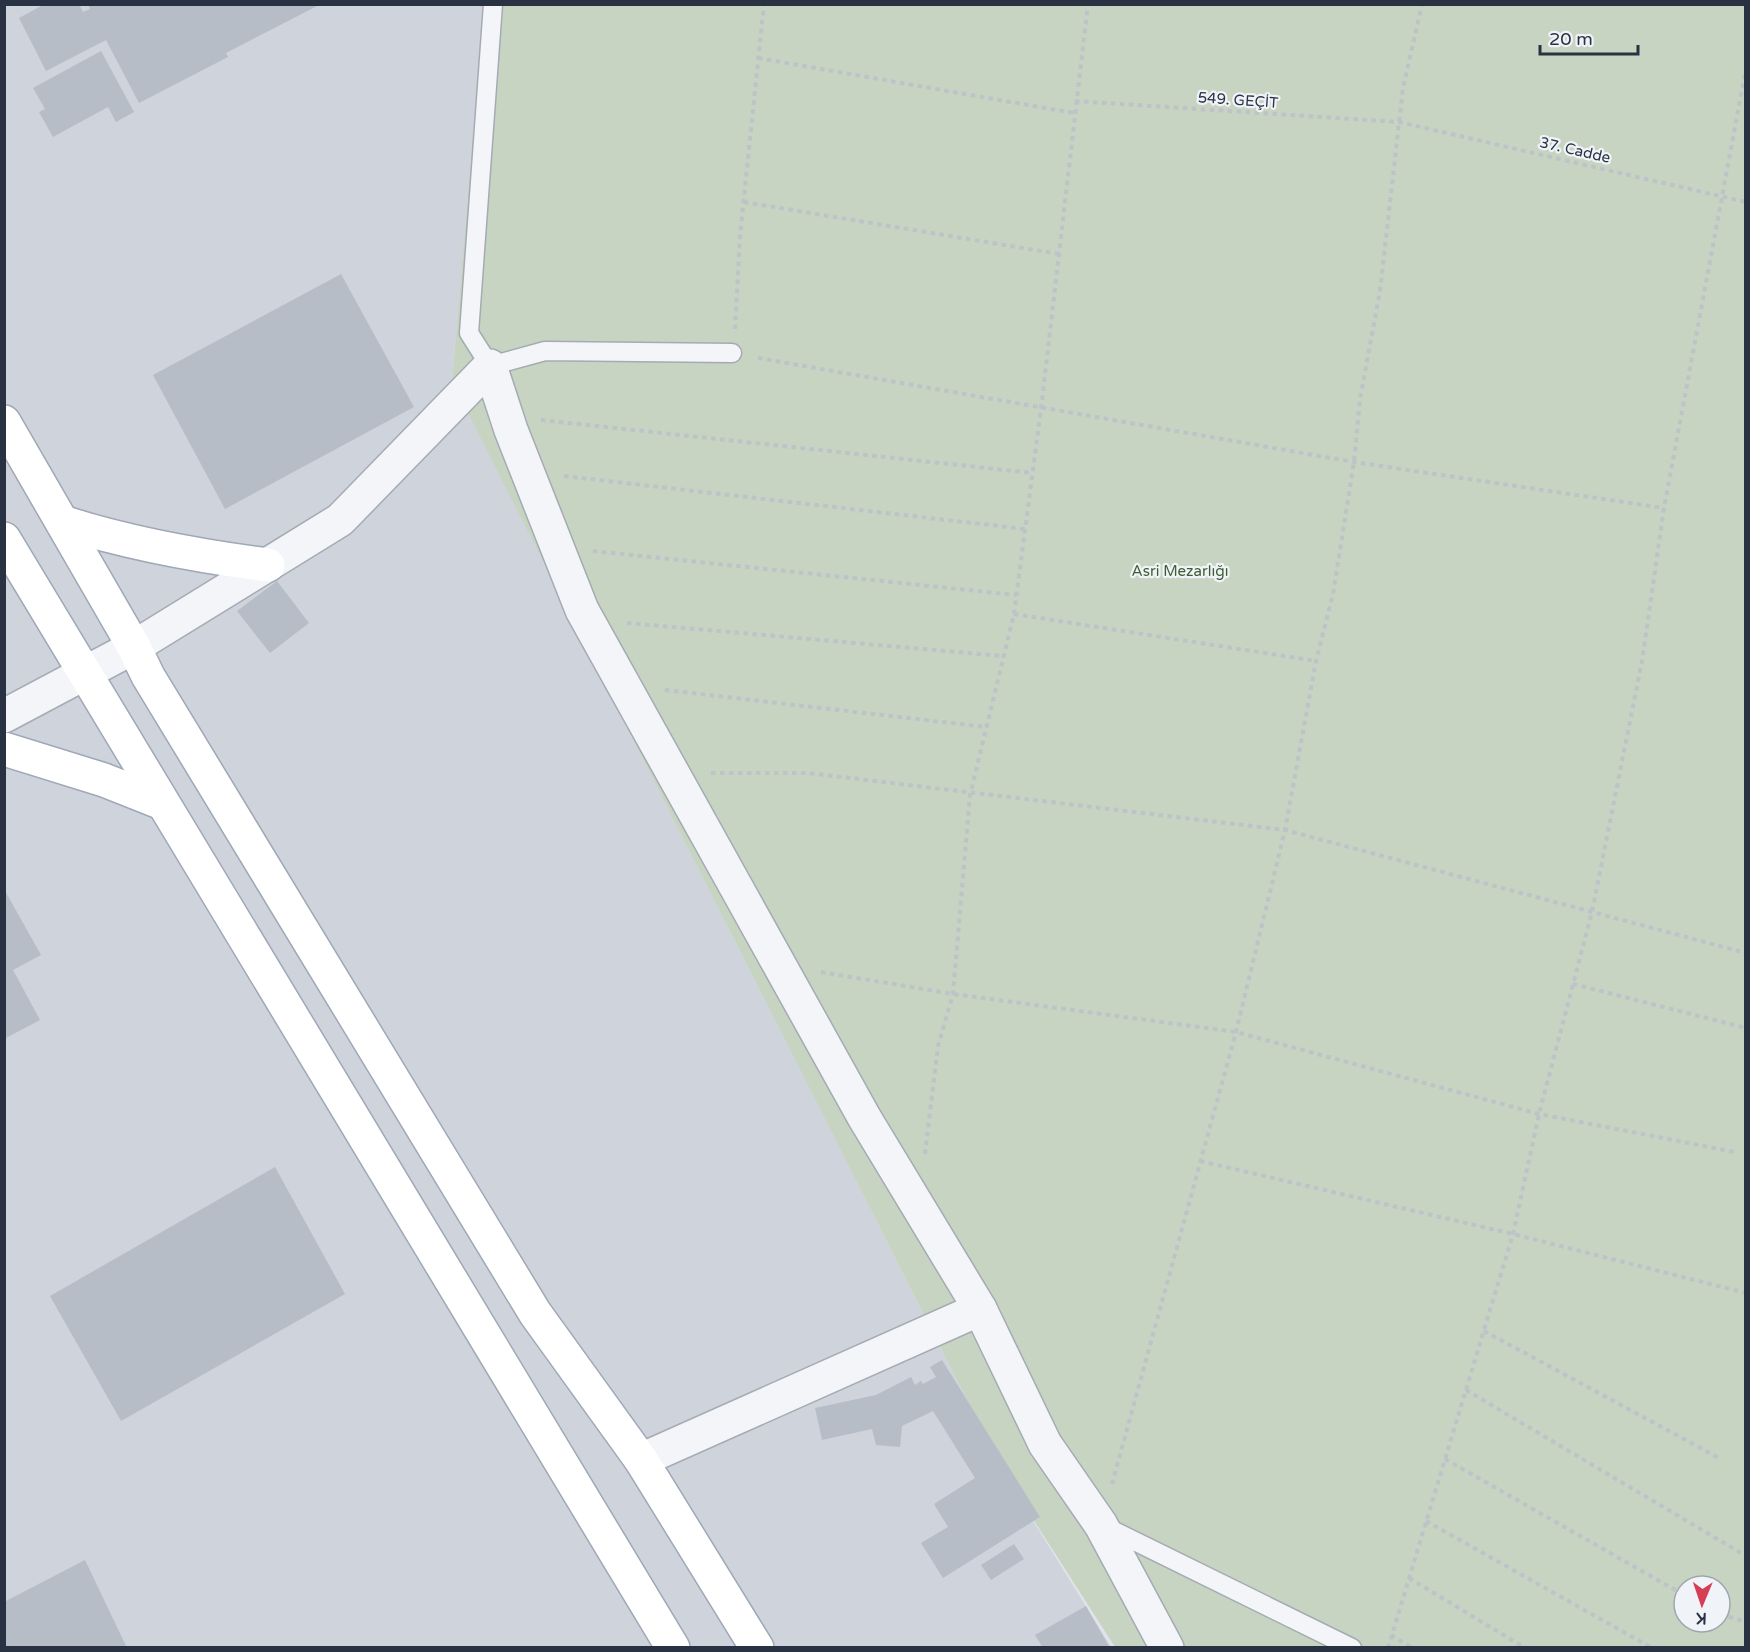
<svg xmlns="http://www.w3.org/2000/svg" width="1750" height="1652" font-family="'Varela Round',sans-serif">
<rect width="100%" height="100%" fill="#e0e4ea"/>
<path fill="#ced3dc" d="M5,5h479l-32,377 554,1095 105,170 -1106,1z"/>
<path fill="#c6d4c1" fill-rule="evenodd" d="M484,5h1261v1642h-630l-109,-170 -554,-1095zM1684,1586h36v36h-36z"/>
<g fill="#b7bdc7">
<path d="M45,4h34l4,8 7,-3 -2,-5h233l-95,49 2,4 -89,46 -33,-63 -60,31 -27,-53z"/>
<path d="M101,51l33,61 -18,10 -8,-15 -55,30 -14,-25 6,-3 -12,-21z"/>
<path d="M341,274l73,133 -189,102 -72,-134z"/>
<path d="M277,581l32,42 -39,30 -33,-42z"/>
<path d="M4,889l37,66 -28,15 27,50 -36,19z"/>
<path d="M275,1167l70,127 -224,127 -71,-125z"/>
<path d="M942,1360l98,157 -97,61 -22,-35 27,-16 -14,-23 41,-26 -42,-67 -31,15 -2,21 -24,-2 -4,-16 -50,11 -7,-32 61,-13 35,-18 4,8 6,-4 2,3 13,-7 -6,-10z"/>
<path d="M1014,1544l10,15 -33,21 -10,-15z"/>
<path d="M85,1560l42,88h-123v-46z"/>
<path d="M1086,1606l24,42h-67l-8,-13z"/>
</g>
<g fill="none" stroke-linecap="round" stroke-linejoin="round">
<g stroke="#a5abb4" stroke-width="21">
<g id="lane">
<path d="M493,4l-24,329 21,33 55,-15 187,2"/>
<path d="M1106,1527l246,121"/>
</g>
</g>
<g stroke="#a5abb4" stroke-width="36">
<g id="street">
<path d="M4,716l130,-69 206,-127 150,-154 21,64 71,180 282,507 116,192 65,135 56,81 66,123"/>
<path d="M641,1460l339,-151"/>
</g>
</g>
<g stroke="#9fa8b6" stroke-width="36">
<g id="primary">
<path d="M4,422l130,225 14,29 387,637 106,147 116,188"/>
<path d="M62,522c68,22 136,34 206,43"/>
<path d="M4,539l669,1109"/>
<path d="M4,749l100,31 58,23"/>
</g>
</g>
<g stroke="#bec2c9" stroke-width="4" stroke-dasharray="4.5 4.5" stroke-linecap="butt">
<path d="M758,58l316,55"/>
<path d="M1075,101l324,21 347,80"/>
<path d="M744,202l315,52"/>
<path d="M735,329l5,-93 24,-232"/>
<path d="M758,358l596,104 310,46"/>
<path d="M541,420l492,53"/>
<path d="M564,476l461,53"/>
<path d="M593,551l423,44"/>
<path d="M1014,614l302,47"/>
<path d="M627,623l376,33"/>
<path d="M665,690l321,37"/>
<path d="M711,773h97l477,57 461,123"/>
<path d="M821,972l132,22 283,38 303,82 196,38"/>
<path d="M1573,984l173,44"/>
<path d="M925,1154l13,-108 15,-52 17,-199 44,-181 27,-205 47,-405"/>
<path d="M1200,1161l313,73 233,59"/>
<path d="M1484,1331l237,128"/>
<path d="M1466,1390l280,166"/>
<path d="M1445,1459l239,136"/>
<path d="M1112,1484l124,-452 49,-202 31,-169 17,-67 21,-132 6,-63 20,-108 23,-203 19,-84"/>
<path d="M1426,1521l226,127"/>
<path d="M1409,1578l116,70"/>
<path d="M1720,1614l26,8"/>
<path d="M1391,1635l21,13"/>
<path d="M1388,1648l125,-414 26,-120 53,-202 50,-251 22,-153 82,-440"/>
</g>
<use href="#lane" stroke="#f3f5f8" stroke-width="18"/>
<use href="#street" stroke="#f3f5f8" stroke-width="33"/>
<use href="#primary" stroke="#fff" stroke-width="33"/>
</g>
<g text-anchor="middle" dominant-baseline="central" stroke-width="4.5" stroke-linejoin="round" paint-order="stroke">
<g font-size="15" fill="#283242" stroke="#f0f3f7">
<text transform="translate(1238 100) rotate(4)">549. GEÇİT</text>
<text transform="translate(1575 150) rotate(13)">37. Cadde</text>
</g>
<g font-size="15" fill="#3d5f34" stroke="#f0f3f7">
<text x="1180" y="571">Asri Mezarlığı</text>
</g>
</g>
<rect width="1750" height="1652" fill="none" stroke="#283242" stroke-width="12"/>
<g transform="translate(1702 1604) rotate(182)"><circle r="28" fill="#f0f3f7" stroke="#a0a6af" stroke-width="1.5"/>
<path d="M0-4.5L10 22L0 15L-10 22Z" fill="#d63e56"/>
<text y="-9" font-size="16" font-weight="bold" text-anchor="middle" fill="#283242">K</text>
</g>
<path d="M1540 45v9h98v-9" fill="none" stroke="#283242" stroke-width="3"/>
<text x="1549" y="45" font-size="18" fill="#283242" stroke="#f0f3f7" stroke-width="4.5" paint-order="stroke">20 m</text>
</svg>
